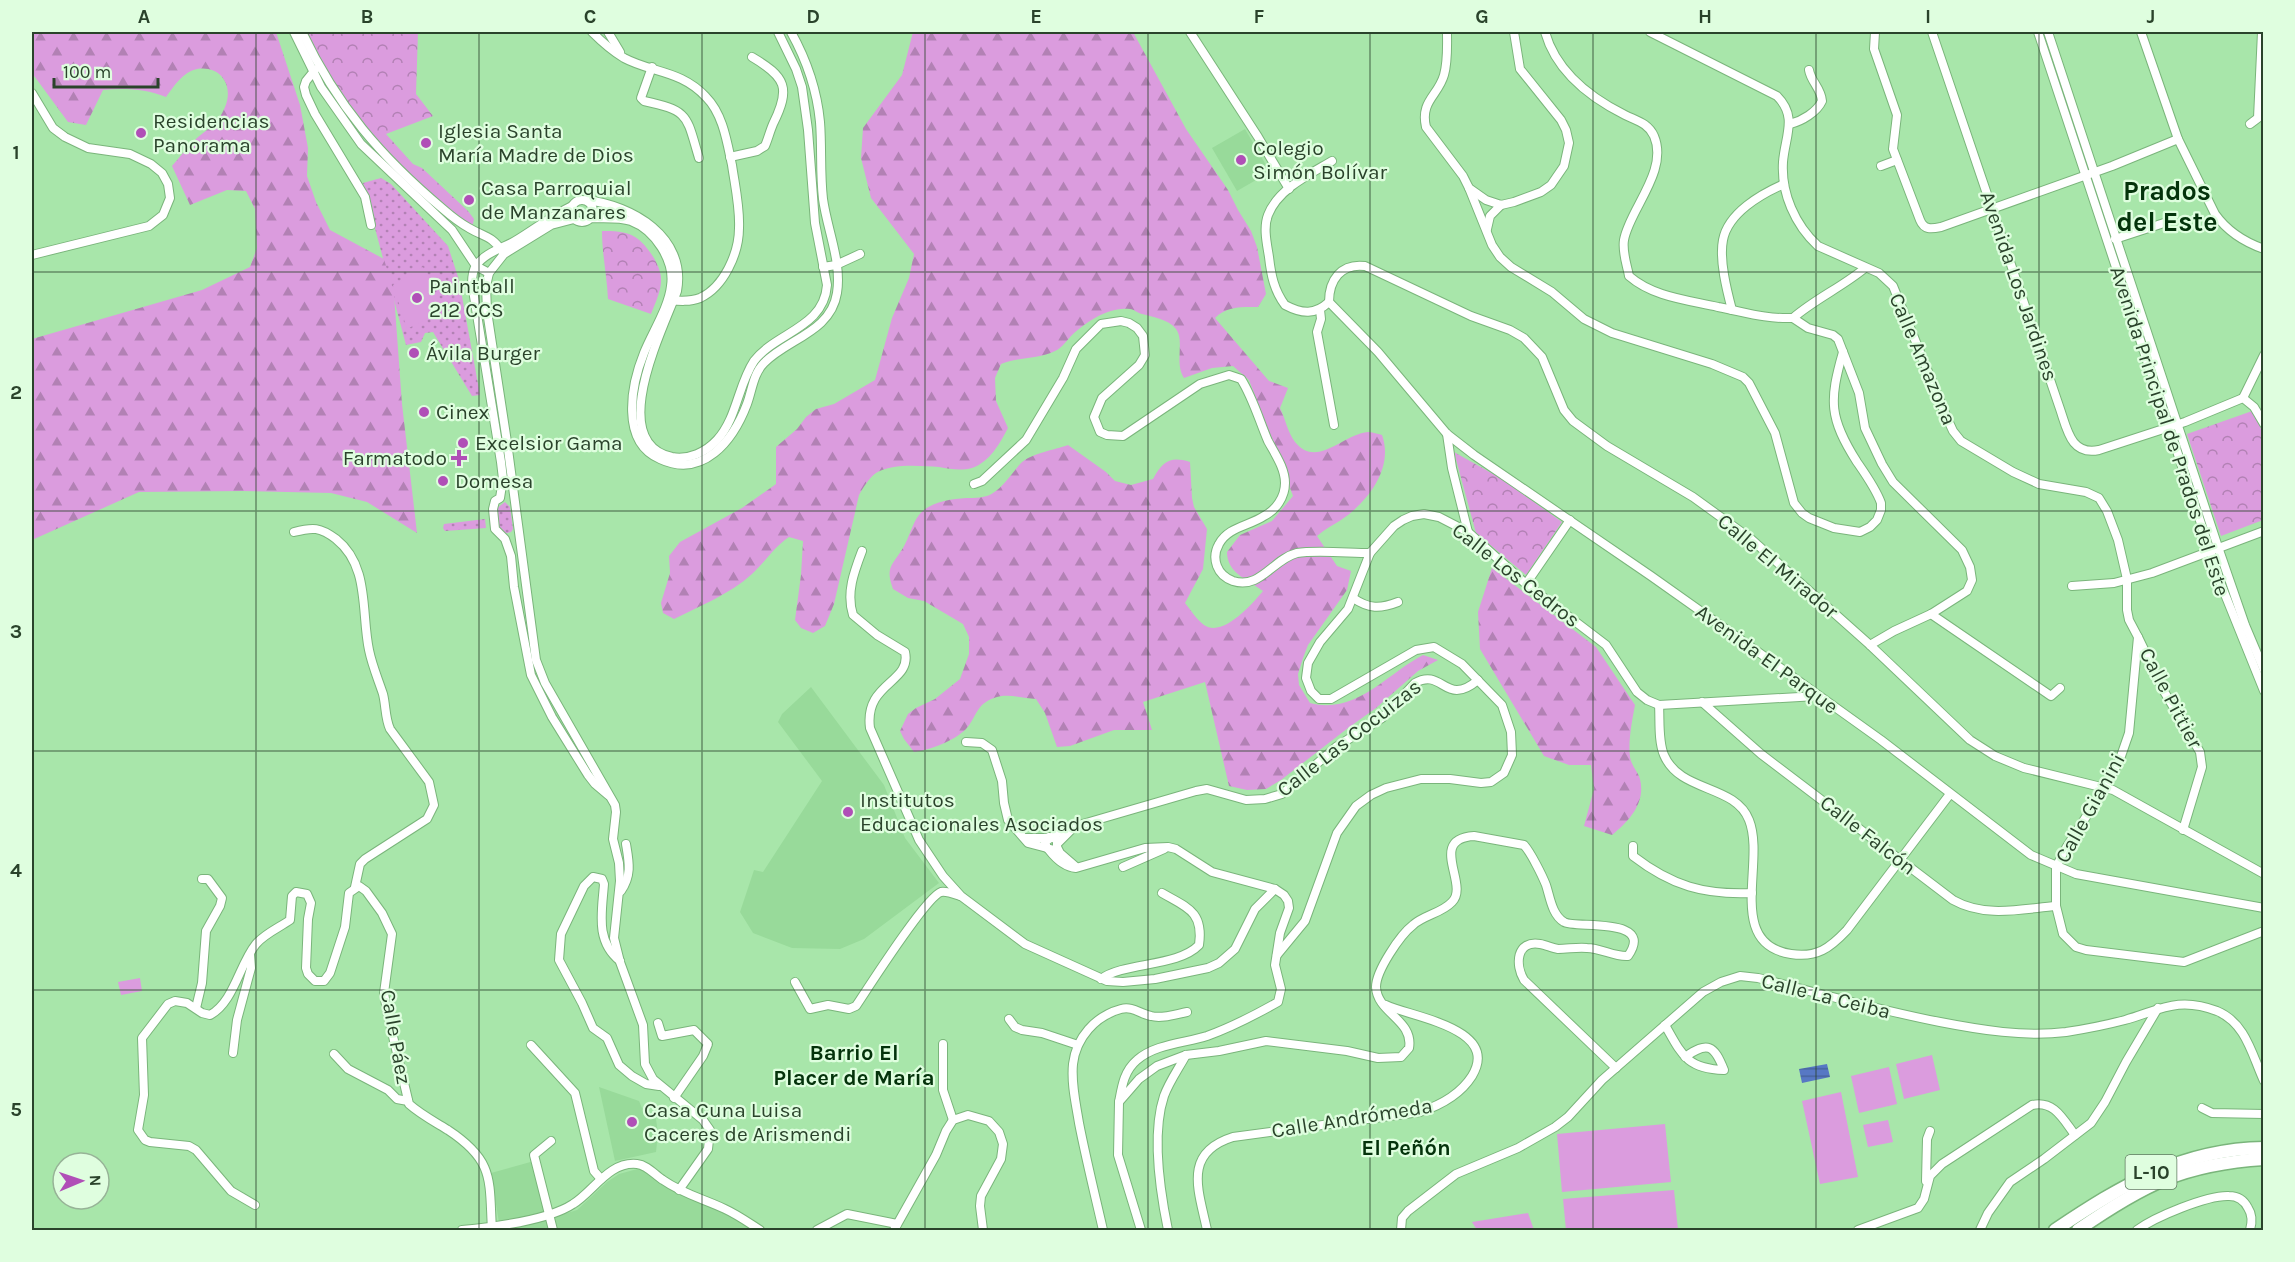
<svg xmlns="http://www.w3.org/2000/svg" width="2295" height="1262" font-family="Karla,sans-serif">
<defs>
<pattern id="grass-dots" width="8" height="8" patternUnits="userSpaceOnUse" patternTransform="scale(1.5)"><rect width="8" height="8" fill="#db9cde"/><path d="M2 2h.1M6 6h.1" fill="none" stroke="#b281b4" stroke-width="1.8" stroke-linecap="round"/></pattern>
<pattern id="forest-firs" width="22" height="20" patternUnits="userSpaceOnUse" patternTransform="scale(1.5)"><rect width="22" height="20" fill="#db9cde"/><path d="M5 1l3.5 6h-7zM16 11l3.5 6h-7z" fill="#b281b4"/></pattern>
<pattern id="park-crowns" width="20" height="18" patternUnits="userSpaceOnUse" patternTransform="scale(1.5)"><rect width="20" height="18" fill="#db9cde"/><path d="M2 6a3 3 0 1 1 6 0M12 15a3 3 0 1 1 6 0" fill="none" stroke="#b281b4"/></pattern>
<pattern id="water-rules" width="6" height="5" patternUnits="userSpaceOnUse" patternTransform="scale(1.5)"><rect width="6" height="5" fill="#5778c4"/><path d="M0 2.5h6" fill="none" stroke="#48649f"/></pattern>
</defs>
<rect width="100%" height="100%" fill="#a8e6aa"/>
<g fill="#98da9a">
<path d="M1245,129l25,43 -33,19 -25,-43z"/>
<path d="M811,687l73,98 21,53 34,45 -75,56 -24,10 -48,-1 -39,-15 -13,-21 14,-42 9,2 59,-91 -44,-59 4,-8z"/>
<path d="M599,1087l40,14 3,7 14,11 2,14 -2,19 -41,9z"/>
<path d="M534,1161l14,58 29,-9 30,-28 12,-8 22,-6 62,34 59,28h-273l11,-1 -9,-56z"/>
</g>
<g fill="url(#grass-dots)">
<path d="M381,178l10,6 57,62 11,34 21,115 -8,1 -39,-64 -8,1 -4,9 -15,3 -43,-162z"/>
<path d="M505,502l5,5 3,22 -2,3 -7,2 -5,-3 -2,-23z"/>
<path d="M485,519l1,9 -41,3 -2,-3 1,-4z"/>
</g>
<g fill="url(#forest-firs)">
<path d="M32,32h244l24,73 8,43 -1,28 9,26 14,28 54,29 10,35 8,110 15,129 -50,-31 -36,-9 -90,-2 -102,1 -107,48v-201l170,-49 48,-23 7,-19 -2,-39 -9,-18 -19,-1 -37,15 -18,-39c8,-9 16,-20 25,-28 13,-11 21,-14 28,-31 9,-21 -4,-42 -28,-38 -14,3 -23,17 -31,28 -21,-8 -40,-9 -63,-7l-17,35 -18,-3 -36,-49z"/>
<path d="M913,32h220l53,97 42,61 10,20 13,21 6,16 9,47 -8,13c-17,0 -31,-1 -43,11l54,63 19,7 -8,20c5,10 8,25 15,34 22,27 48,-8 73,-10 4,0 10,2 14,3 12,33 -14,67 -41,85 -8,5 -16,9 -24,16l20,30 14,5 -4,19 -39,55 -5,13 -5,16 1,11 11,18c46,12 75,-28 113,-48l15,5 -20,11 -42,37 -28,20 -67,52 -15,9 -19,1 -18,-4 -24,-104 -62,20 9,28h-38l-44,16 -13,1 -12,-34 -9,-14c-13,-1 -30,-6 -42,-1 -19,7 -17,19 -28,31 -12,12 -36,21 -52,23l-10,-13 -4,-8 8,-17 8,-6 19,-9 25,-20 9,-25v-17l-6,-13 -39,-23 -16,-3 -15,-9c-8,-22 -1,-23 10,-41 6,-10 9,-24 16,-33 10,-13 32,-16 47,-17 8,0 20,0 27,-5 10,-6 20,-21 28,-30 11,-10 33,-13 47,-18l38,27 9,9 16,4 22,-6c10,-18 17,-23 37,-17l2,36 2,9 13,22 -4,40 -18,34c5,6 12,17 19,22 19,13 48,-21 59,-34 -15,-11 -36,-18 -36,-39l13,-17 32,-14 21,-25 -44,-116 -16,-14 -21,2 -28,10c-10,-15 1,-37 -8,-49 -8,-10 -23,-12 -34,-15 -5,-1 -8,-5 -12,-5 -21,-3 -44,13 -58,26 -5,5 -10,13 -17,16 -16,8 -37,6 -54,13l-6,14 1,23 12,27c-8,15 -18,34 -36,40 -11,3 -22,1 -33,-1 -18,-1 -47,-4 -63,6 -7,5 -13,15 -17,22l-25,109 -9,22 -12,7 -12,-5 -6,-8 6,-45 2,-34 -14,-4c-16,11 -23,24 -37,37 -22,20 -52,32 -78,45l-11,-6 -2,-10 9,-30 -1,-17 11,-14 62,-34 34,-24v-37l21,-18 9,-12 10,-8 18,-5 41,-24 17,-62 17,-40 5,-24 -43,-56 -10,-40 2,-30 39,-53z"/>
<path d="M1492,568l104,79 39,58c-3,16 -7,36 -5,52 1,8 8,15 10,22 6,24 -11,42 -28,56l-28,-9 10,-37 -3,-24h-22l-25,-9 -64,-107 -2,-37z"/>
</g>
<g fill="url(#park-crowns)">
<path d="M303,32h115l-2,62 17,22 -47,18 27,30 9,4 46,43 6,8 -2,9 -9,1 -12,-9 -98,-101z"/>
<path d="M602,231c10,0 24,0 33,6 10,6 22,23 25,35 4,14 -4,29 -9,42l-43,-15c-1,-23 -6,-45 -6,-68z"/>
<path d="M2255,410l8,26v84l-42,16 -34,-102z"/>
<path d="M1454,452l48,27 60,43 -36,53 -50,-42z"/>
</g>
<g fill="#db9cde">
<path d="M423,267l19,44 -35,18 -14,-44z"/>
<path d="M140,978l2,13 -21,4 -3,-13z"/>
<path d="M1932,1055l8,35 -36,9 -8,-35z"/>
<path d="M1889,1067l8,37 -38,9 -8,-37z"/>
<path d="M1841,1092l17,85 -38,7 -18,-83z"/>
<path d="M1888,1120l5,22 -25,5 -5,-22z"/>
<path d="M1665,1124l6,58 -109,10 -5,-58z"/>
<path d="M1674,1190l4,40h-112l-3,-31z"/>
<path d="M1528,1213l6,17h-57l-5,-8z"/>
</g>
<path fill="url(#water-rules)" d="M1827,1064l3,13 -28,6 -3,-14z"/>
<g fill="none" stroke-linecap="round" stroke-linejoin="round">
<g stroke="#7ab57b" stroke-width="10">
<g id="minor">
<path d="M294,32l27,55 40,57 91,86 24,36 13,7"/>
<path d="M302,32c35,74 79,125 141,177 8,7 17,14 26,19 15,9 22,7 33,23"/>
<path d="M592,32c10,10 20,19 32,26 28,15 57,12 82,39 17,17 21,45 26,68 3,21 8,42 7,63 0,25 -15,59 -39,70 -10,4 -21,3 -31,2"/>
<path d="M608,32l12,20"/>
<path d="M1190,32l68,105 31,52"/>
<path d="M1447,32c0,14 1,29 -3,43 -6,21 -24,26 -18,52l37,49 6,12 17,12 15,5 13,-3 27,-10 10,-7 13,-19 5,-23 -3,-13 -5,-10 -41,-51 -6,-37"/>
<path d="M1545,32c11,39 44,65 80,83 12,6 23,8 29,21 15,35 -25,74 -30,104 -2,12 3,25 5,36 24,21 59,24 89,31 27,5 46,12 75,11"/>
<path d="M1650,32l127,64c21,21 8,40 6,66 -2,31 12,63 35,84l61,27 14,13 54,132 6,13 8,10 52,31 26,12 47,8 13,6 8,13 11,29 9,39v31l2,10 9,17 -9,96 -9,26 -11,22 -43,67 -10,19v39l7,28 13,13 10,3 98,12 80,-31"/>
<path d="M1875,32l-1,17 23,66 -4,34 27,71c4,10 11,9 21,7l171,-61 66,-27"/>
<path d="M1932,32l127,374c8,22 11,50 40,44l86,-28 58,-24 11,9 10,17"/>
<path d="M2038,32l184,555 42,104"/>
<path d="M2048,32l170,515 27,78 19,45"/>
<path d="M2141,32l37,107 37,75c12,17 29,28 49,35"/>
<path d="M652,67l-11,31 3,3c46,10 42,14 55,57"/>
<path d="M315,70l-9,11 -2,6 2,8 9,19 50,83 6,28"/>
<path d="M32,93l21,35 12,9 23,11 42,6 21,10 11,9 6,11 2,14 -7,17 -14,11 -117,29"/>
<path d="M1790,124c12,-3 27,-12 32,-23 -1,-13 -11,-19 -13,-31"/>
<path d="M2250,124l8,-6 4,-86"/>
<path d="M730,157l27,-6 8,-5c3,-7 5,-15 8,-22 18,-36 13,-47 -21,-67"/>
<path d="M1881,166l16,-6"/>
<path d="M1469,188l23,57 8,12 11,10 41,25 32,27 28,14 100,31 31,13 6,6 26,50 19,70 8,10 7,5 25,10 26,4 10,-5 7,-7 4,-10v-7c-5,-14 -15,-28 -24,-41 -28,-44 -28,-61 -14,-110"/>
<circle cx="582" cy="211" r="11"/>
<path d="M586,200c46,5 101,37 91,91 -14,38 -72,152 -5,166 17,3 34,-5 45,-17 20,-22 21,-55 37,-79 22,-29 70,-33 73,-76l-12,-62 -7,-93 -6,-43 -6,-18 -18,-37"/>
<path d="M572,206c-21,10 -37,23 -57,35 -12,7 -31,12 -39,25 -4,5 -4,13 -4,18l29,178 2,17 -3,19 -5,3 -2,8 2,20 10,10 6,17 3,31 17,88 21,42 36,58 7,9 13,11"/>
<path d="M590,218c13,1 28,-1 41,3 24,9 44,40 40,65 -2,21 -19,47 -27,67 -13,32 -24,89 16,106 43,20 73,-18 87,-55 5,-13 6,-30 17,-41 23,-24 67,-31 73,-70 5,-31 -10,-64 -14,-94 -3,-26 -1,-52 -3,-77 -3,-32 -14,-63 -29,-90"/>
<path d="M574,219l-23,6 -47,29 -15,19 -3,13 1,25 20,131 29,218 9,23 70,122 1,7 -3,27 6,24 1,18 -6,57 6,24 23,63 2,39 8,15 50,41 7,10 -2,19 -29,41"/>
<path d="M1487,229l3,-13 11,-11"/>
<path d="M2115,239l49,-16"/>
<path d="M823,267l13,-2 24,-11"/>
<path d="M1329,302c0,-22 12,-39 36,-36l106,50 39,14 14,8 18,19 22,53 9,11 34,25 86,51 58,42 119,106 100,95 25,16 29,12 89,22 151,84"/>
<path d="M1329,302l49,50 69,82 27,21 177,121 96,68 134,96 150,115 45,19 188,34"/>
<path d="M1329,302c-14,13 -27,12 -44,3 -11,-15 -14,-30 -16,-48 -2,-13 -6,-29 -1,-42 10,-26 42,-41 64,-54"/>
<path d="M1320,310l1,9 -4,13 17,93"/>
<path d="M1732,310c-5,-19 -13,-50 -9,-70 5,-27 38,-46 61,-56"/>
<path d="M1793,318l15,10 25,7 5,4 21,54 6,35 17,36 11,18 69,68 8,17 2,13 -5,11 -36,23 -37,17 -24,14"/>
<path d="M1793,318c22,-19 49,-31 72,-50"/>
<path d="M2243,398l21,-43"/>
<path d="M1447,434l5,34 16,64"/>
<path d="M974,484l8,-3 44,-41 37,-62 13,-29 25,-25 20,-3 8,2 8,5 6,8 2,19 -6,10 -37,33 -8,19 6,15 7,3 16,1 77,-52 29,-9 12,4c12,19 18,41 27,62 7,13 17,27 17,42 0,14 -9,27 -21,33 -15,10 -36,11 -45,28 -4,7 -5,14 -2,22 3,8 8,12 16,15 27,9 40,-22 64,-28 18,-3 53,0 73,0"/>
<path d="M294,532c19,-5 26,-5 42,7 34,27 25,73 33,111 3,15 9,29 14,44 3,12 2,24 7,35l39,53 5,23 -7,14 -62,40 -5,5 -5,23"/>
<path d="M862,551c-8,21 -16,42 -9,64l24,20 28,17c7,31 -41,30 -35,76l49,112 24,36 18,20 64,48 82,37 16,1 32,-3 53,-11 11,-5 16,-14 20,-40 20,-20"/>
<path d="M1526,584l44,-64"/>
<path d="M2072,586l42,-3 38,-10 112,-42"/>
<path d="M1353,598c16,11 27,11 45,4"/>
<path d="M1931,614l120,82 9,-8"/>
<path d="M2138,637l27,56 35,59 2,15 -19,63"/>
<path d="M1702,702l59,52 192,146c32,18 68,9 103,6"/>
<path d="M1659,705c1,15 -1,36 5,50 16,38 71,29 85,65 17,42 -24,124 42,134 26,4 39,-6 56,-24l103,-136"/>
<path d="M966,742l16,1 10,7 10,31 2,22 4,17 20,23 19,5"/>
<path d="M1049,837l5,1 3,3v6l-3,3 -7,-2 -2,-6 17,-12 134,-39 11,-2 39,11 19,-1 17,-5 54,-47 46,-29 33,-35c28,-16 30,25 63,-3"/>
<path d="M1025,838h22"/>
<path d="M1058,843l16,-16"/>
<path d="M1633,846v10c39,30 71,39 119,37"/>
<path d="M1057,847l3,6 15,13"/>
<path d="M1049,850c7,9 15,17 27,18l69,-20 23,-1 8,2 36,23 63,17 9,6 4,6 1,7 -9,25 -5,32 6,24 -3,13c-23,13 -46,25 -71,34 -22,7 -52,8 -70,24 -13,11 -15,26 -18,42l20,-23 18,-13 29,-11 33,-4 47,-10 81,10 31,7 23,-1 8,-9c5,-28 -32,-35 -33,-61 0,-16 24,-52 37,-62 11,-10 29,-12 39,-23 18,-17 -25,-63 22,-66l50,9c7,8 18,30 22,40 4,12 6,30 18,37 11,7 92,-6 64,34 -14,1 -27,-8 -41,-8 -10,-1 -19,1 -29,1 -6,-1 -12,-4 -18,-5 -24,-4 -25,21 -16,36l92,88"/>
<path d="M1123,867l41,-18"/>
<path d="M621,891c11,-16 8,-29 5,-47"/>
<path d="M1277,955l28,-34 32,-88 19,-27 15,-11 15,-7 35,-9h29l31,4 10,-1 13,-9 8,-18 -1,-23 -9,-27 -40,-41 -28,-17 -18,3 -85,49h-12l-8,-8 -5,-13 2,-15 12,-21 28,-33 22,-56 24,-27 9,-6 9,-4 12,-2 15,3 29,15 58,52 80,61 31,47 10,8 12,5 158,-9"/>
<path d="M620,961c-25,-20 -18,-49 -16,-77l-2,-5 -9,-2 -9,9 -23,48 -2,26 23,43 11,25 14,10 12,27 13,11 14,8 13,2"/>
<path d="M1101,979c23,-17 77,-12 98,-34 5,-34 -13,-38 -37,-52"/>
<path d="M795,982l15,27 18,-4 21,4 7,-3c12,-18 70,-109 85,-114 6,-1 13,2 19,4"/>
<path d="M196,1008l6,-25 4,-52 14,-25 2,-8 -14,-19h-6"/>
<path d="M1009,1019l6,8 7,3 20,3 36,12"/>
<path d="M658,1023l4,13 32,-6 14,14 -5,12 -29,42"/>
<path d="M1665,1025c17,30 22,44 59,45 -10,-25 -16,-29 -39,-13"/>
<path d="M943,1044v46l10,30"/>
<path d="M531,1045l44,48 19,78 7,8"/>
<path d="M233,1053l4,-33 14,-52 -1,-13"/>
<path d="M334,1054l14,15 40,21 9,9 11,2"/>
<path d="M1119,1102l-1,53 23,75"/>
<path d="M2202,1108l10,5 52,1"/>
<path d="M551,1141l-17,14 19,75"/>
<path d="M1926,1181l1,-42 3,-8"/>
<path d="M255,1205l-24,-14 -35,-41 -7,-4 -39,-4 -5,-2 -7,-10 6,-35 -2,-57 26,-34 7,-3 12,2 15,10 8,2c24,-13 29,-50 46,-71 8,-10 24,-17 34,-24l2,-24 4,-4 11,2 4,9 -3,16 -2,49 2,6 7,7h9l6,-8 15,-46 4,-34 10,-7 7,5 16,22 10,21 -8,59 3,18 22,93c11,10 26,18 39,26 47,31 41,50 44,100"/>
<path d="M462,1230c31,-3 85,-9 111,-26 20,-12 36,-43 64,-40 10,1 18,11 26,16 20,14 41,19 62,29 13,6 24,14 35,21"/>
<path d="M817,1230l30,-16 50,10"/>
<path d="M894,1230l42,-75 10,-24 7,-11 15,-5 21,6 10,11 4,12 -2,15 -20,37 -1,10 3,24"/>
<path d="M1103,1230c-8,-35 -17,-71 -24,-107 -3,-19 -8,-39 -6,-59 3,-26 22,-48 48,-55 12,-3 19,5 30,7 11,3 25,-2 36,-4"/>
<path d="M1168,1230c-8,-39 -17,-95 -4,-134 5,-14 15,-28 22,-41"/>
<path d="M1207,1230c-8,-39 -25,-77 26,-93l187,-25c21,-7 40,-17 52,-36 29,-48 -61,-59 -86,-71"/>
<path d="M1401,1230l1,-12 6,-7 48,-37 62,-26 37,-21 13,-10 34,-37 101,-88 18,-10 19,-6 18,2c61,15 120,32 182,44 41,8 84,15 126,10 20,-3 40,-7 59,-12 35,-10 53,-24 92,-9 29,12 35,44 47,70"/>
<path d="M1858,1230l60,-22 6,-9 6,-23 12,-12 90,-59c22,-5 31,14 43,30"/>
<path d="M1980,1230l8,-17 22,-31 34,-23 47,-36 14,-21 21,-40 32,-54"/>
<path d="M2137,1230c18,-13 70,-35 92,-34 9,0 15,4 19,12 4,6 4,15 2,22"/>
</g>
</g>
<g stroke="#7ab57b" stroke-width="15">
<g id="highway">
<path d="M2055,1230c66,-44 126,-81 209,-82"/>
<path d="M2078,1230c65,-45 105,-66 186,-71"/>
</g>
</g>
<use href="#minor" stroke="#fff" stroke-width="8"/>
<use href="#highway" stroke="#fff" stroke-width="12"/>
</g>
<path fill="none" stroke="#2a432b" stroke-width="1.5" stroke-opacity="0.55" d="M256,32v1198M479,32v1198M702,32v1198M925,32v1198M1148,32v1198M1370,32v1198M1593,32v1198M1816,32v1198M2039,32v1198M32,272h2232M32,511h2232M32,751h2232M32,990h2232"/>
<g fill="#b04fb7" stroke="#dffedf" stroke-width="2">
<circle cx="141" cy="133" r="6"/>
<circle cx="426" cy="143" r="6"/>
<circle cx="1241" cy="160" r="6"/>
<circle cx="469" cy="200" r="6"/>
<circle cx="417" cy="298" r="6"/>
<circle cx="414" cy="353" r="6"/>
<circle cx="424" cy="412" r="6"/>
<circle cx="463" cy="443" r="6"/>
<path d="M456 449h6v6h6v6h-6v6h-6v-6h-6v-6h6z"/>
<circle cx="443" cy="481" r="6"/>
<circle cx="848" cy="812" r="6"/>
<circle cx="632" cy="1122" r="6"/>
</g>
<g text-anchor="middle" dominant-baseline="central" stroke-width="4.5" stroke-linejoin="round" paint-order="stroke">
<rect fill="#dffedf" stroke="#607b61" stroke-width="1.5" x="2125.5" y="1155" width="51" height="34" rx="4.5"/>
<g font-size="20" font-weight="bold" fill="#2a432b">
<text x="2151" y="1172">L-10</text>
</g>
<g font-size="21" fill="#2a432b" stroke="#dffedf" text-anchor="start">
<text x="153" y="121">Residencias<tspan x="153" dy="24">Panorama</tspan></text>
<text x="438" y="131">Iglesia Santa<tspan x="438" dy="24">María Madre de Dios</tspan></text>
<text x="1253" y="148">Colegio<tspan x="1253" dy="24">Simón Bolívar</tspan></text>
<text x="481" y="188">Casa Parroquial<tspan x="481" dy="24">de Manzanares</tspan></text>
<text x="429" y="286">Paintball<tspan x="429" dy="24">212 CCS</tspan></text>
<text x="426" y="353">Ávila Burger</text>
<text x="436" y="412">Cinex</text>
<text x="475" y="443">Excelsior Gama</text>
<text x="447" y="458" text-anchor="end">Farmatodo</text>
<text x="455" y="481">Domesa</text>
<text x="860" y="800">Institutos<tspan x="860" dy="24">Educacionales Asociados</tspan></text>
<text x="644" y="1110">Casa Cuna Luisa<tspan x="644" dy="24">Caceres de Arismendi</tspan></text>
</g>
<g font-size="21" fill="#2a432b" stroke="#dffedf">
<text transform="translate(2019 286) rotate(71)">Avenida Los Jardines</text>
<text transform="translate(1923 359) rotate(67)">Calle Amazona</text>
<text transform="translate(2170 431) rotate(72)">Avenida Principal de Prados del Este</text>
<text transform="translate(1778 566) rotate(40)">Calle El Mirador</text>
<text transform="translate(1516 575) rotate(38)">Calle Los Cedros</text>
<text transform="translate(1767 659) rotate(36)">Avenida El Parque</text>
<text transform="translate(2171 698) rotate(62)">Calle Pittier</text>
<text transform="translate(1349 738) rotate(-38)">Calle Las Cocuizas</text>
<text transform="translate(2090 808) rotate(-61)">Calle Gianini</text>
<text transform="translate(1868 835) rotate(38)">Calle Falcón</text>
<text transform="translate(1826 996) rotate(14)">Calle La Ceiba</text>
<text transform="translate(396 1037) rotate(80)">Calle Páez</text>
<text transform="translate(1352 1118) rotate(-9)">Calle Andrómeda</text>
</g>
<g font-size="22" font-weight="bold" fill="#04330b" stroke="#dffedf">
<text x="854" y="1053">Barrio El<tspan x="854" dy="25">Placer de María</tspan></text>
<text x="1406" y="1148">El Peñón</text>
</g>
<g font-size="27" font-weight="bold" fill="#04330b" stroke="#dffedf">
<text x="2167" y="191">Prados<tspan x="2167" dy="31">del Este</tspan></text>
</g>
</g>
<rect width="2295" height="1262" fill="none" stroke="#dffedf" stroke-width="66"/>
<g transform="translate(81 1181) rotate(88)"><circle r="28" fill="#dffedf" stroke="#97b397" stroke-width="1.5"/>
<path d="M0-4.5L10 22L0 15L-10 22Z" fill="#b04fb7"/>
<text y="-9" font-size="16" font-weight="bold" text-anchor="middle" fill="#2a432b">N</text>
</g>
<path d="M54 78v9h104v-9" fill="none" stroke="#2a432b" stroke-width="3"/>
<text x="63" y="78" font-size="18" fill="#2a432b" stroke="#dffedf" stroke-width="4.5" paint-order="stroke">100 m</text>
<rect x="33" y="33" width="2229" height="1196" fill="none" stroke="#2a432b" stroke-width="2"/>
<g font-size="20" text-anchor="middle" font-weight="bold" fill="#2a432b">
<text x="144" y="23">A</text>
<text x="367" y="23">B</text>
<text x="590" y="23">C</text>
<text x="813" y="23">D</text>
<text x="1036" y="23">E</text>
<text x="1259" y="23">F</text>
<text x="1482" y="23">G</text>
<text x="1705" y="23">H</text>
<text x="1928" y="23">I</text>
<text x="2151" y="23">J</text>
<text x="16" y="159">1</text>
<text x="16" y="399">2</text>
<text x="16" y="638">3</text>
<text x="16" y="877">4</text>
<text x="16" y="1116">5</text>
</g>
</svg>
